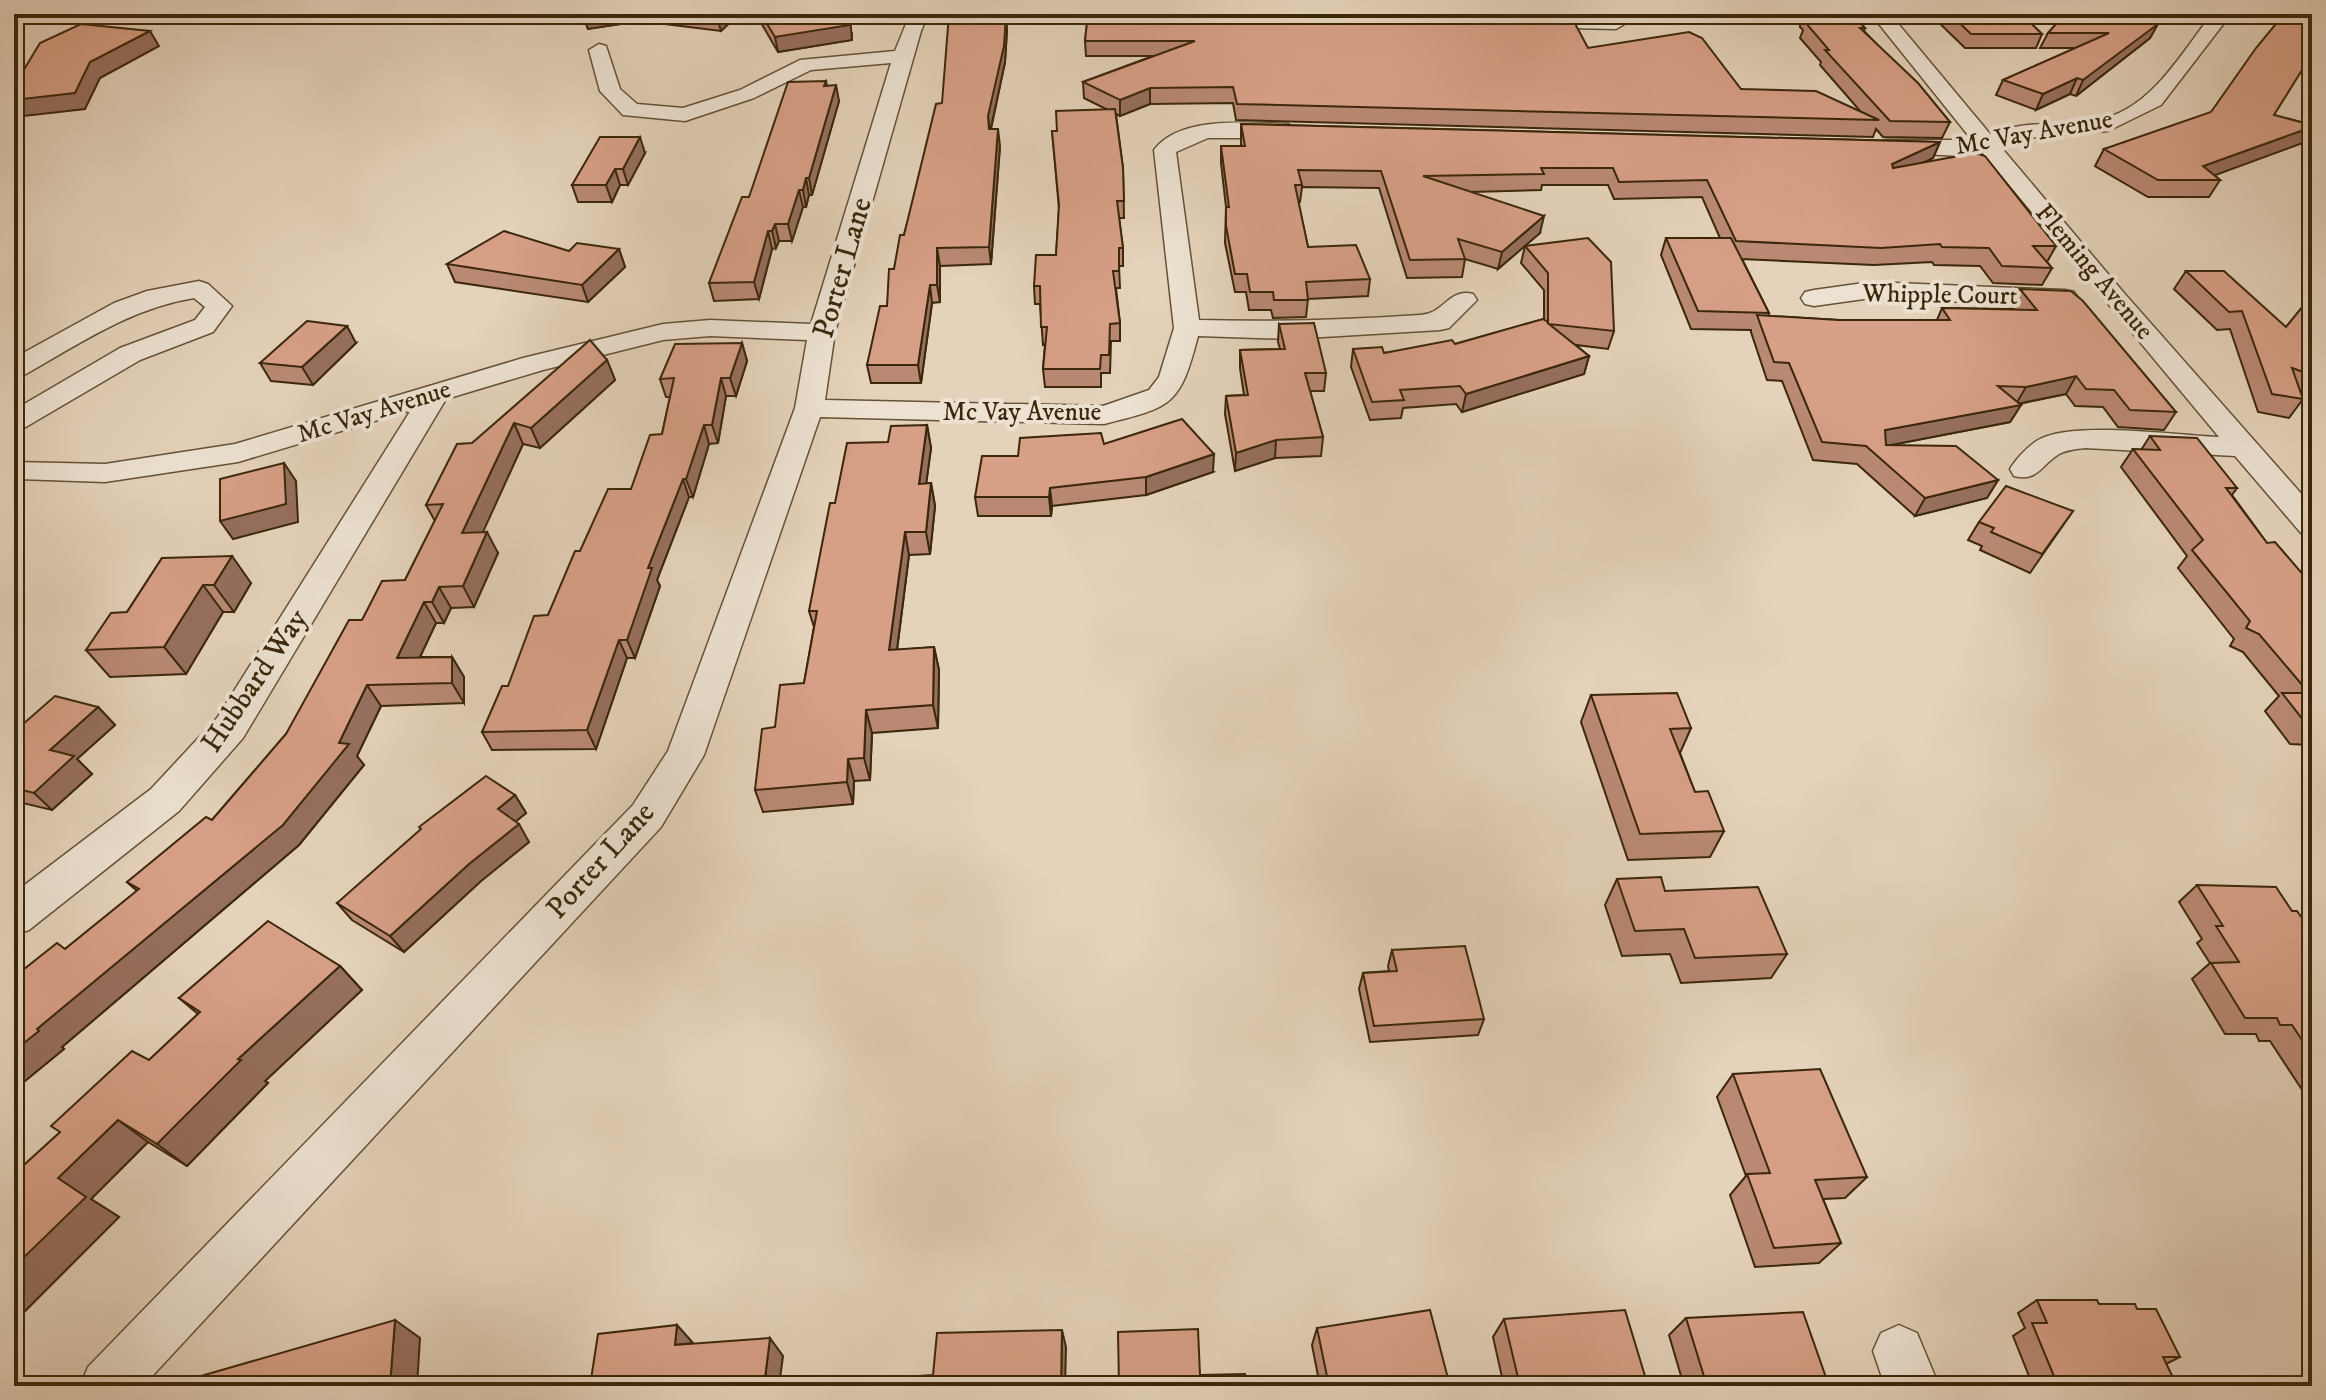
<svg xmlns="http://www.w3.org/2000/svg" width="2326" height="1400" font-family="'IM FELL DW Pica',serif">
<rect width="100%" height="100%" fill="#e4d2ba"/>
<filter id="stains"><feTurbulence type="fractalNoise" baseFrequency=".0025" numOctaves="4"/><feColorMatrix values="0 0 0 0 .2 0 0 0 0 .09 0 0 0 0 .02 0 0 0 .5 -.17"/></filter>
<radialGradient id="worn" r=".72"><stop offset=".6" stop-color="#630" stop-opacity="0"/><stop offset="1" stop-color="#630" stop-opacity=".3"/></radialGradient>
<g fill="none" stroke-linecap="round" stroke-linejoin="round">
<g stroke="#655237" stroke-width="3">
<g id="minor">
<path d="M910,14h18l-7,17 -86,301 -10,68 278,6 46,-16 10,-13 15,-49 -20,-178c26,-35 96,-27 134,-26l11,7 -11,7h-80l-32,14 23,168c74,2 147,0 221,-5 25,-1 28,-27 53,-21l4,6 -28,28 -9,2 -150,9 -92,-3c-18,70 -26,71 -94,88l-284,-7 -116,338 -43,72 -518,559h-63l8,-19 545,-562 35,-54 127,-343 12,-68 -97,-4 -47,4 -120,30 -97,29 -203,339 -64,73 -150,119 -15,5v-42l137,-104 66,-71 194,-308 -173,52 -133,20 -87,-3 -4,-1v-16l91,2 130,-20 288,-86 140,-34 47,-4 101,4 80,-261 -80,7 -57,28 -69,23 -62,-6 -23,-24 -11,-41 10,-6 7,2 14,43 17,15 46,4 57,-18 60,-30 95,-9z"/>
<path d="M1602,14h18l6,9 -10,6 -92,-2 -10,-6 10,-6 79,2z"/>
<path d="M1871,14h19l100,120c36,-15 75,-7 111,-15 51,-11 81,-67 111,-105h19l-70,91 -53,26 -93,8 -15,7 124,147 188,213v30l-11,-3 -66,-77 -150,-8c-8,1 -19,2 -26,6 -18,11 -21,28 -45,22l-4,-7c6,-10 20,-25 30,-30 34,-18 138,-4 179,-2l-238,-286 -19,5 -83,-4 -3,-5 3,-5 8,-2h85z"/>
<path d="M199,281l9,3 24,22 -19,26 -73,28 -116,68 -10,3v-21l106,-62 75,-28 10,-13 -11,-9c-63,10 -115,46 -170,77l-10,2v-19l100,-55 33,-12z"/>
<path d="M1871,282l194,8 9,2 4,6 -4,6 -9,2 -194,-8 -57,8 -9,-2 -4,-6 4,-6 9,-2z"/>
<path d="M1899,1325l18,8 22,53h-54l-12,-35 8,-18z"/>
</g>
</g>
<use href="#minor" fill="#ede2d2" fill-rule="evenodd"/>
</g>
<g fill="#b98973" stroke="#3b270b" stroke-width="2">
<path d="M582,14h157l-18,17 -81,-10 -52,8z"/>
<path d="M758,14h64l30,19v7l-74,12 -18,-31z"/>
<path d="M1088,14l500,34 153,41 120,23 -41,-47 1,-3 -21,-24 3,-8 -3,-3 -1,-13h53l13,14 -1,3 86,91 -8,16 -59,-1 -7,-8 -3,8 -637,-17 -3,-17 -83,1 -30,12 -4,-2 7,54 1,50h-5l4,30v18h-4l1,22h-4l4,35v18h-9l-1,32h-9v14h-56l-2,-18 2,-25 -2,1 -3,-41h-5l-1,-18 22,-31 3,-46 -7,-78h5l49,-22 -22,-11 -1,-16 70,-26h-67l-1,-15z"/>
<path d="M1930,14h91l21,20 -6,14h-71z"/>
<path d="M2065,14h101l-8,9 -8,15 -74,58 -6,-2 -34,16 -40,-15 7,-15 73,-32h-36l8,-15z"/>
<path d="M999,15h7l1,15 -2,32 -14,67 9,17 -9,118 -51,2v36l-8,1 -11,80h-50l-4,-18 20,-59 7,-37 48,-166z"/>
<path d="M826,81l1,5 12,15 -27,94h-3l-3,12h-3l-11,34h-13l-3,7 -4,1 -13,50 -45,2 -5,-18 40,-86z"/>
<path d="M2274,115l38,10v6l-7,11 -91,33 6,5 -11,17h-61l-53,-31 9,-17z"/>
<path d="M1241,124l699,18 -7,16 -8,4 131,84 -9,16 5,6 -10,17 -49,-2 -13,-17 -46,-1 -2,-3 -58,3 -132,-6 27,54 -1,3 71,4h98l5,-12 72,1 -3,-3 9,-17 156,123 -12,18 -46,-3 -15,-20 -28,-1 -9,-12 -47,10 2,1 -11,17 -119,23 107,35 -11,18 -72,18 -58,-52 -44,-4 -31,-79 -15,-1 -16,-48v-2l-60,-1 -30,-74 5,-17h54l-18,-41 -88,2 -6,-14h-66l-1,5 -70,2 69,41 -42,36 -33,-10 -3,18 -55,1 -28,-90 -77,-1 -2,15h-2l10,45 62,32 -2,17 -60,3 -2,18 -33,1 -2,-8h-22l-3,-18h-11l-10,-49 1,-36 -5,-44v-17h20z"/>
<path d="M645,153l-17,32h-8l-8,17h-34l-6,-17z"/>
<path d="M1525,246l89,85 -6,18 -32,-4 13,11 -5,18 -122,38 -6,-8 -53,4 -2,10 -31,2 -19,-53 2,-18 31,4 71,-9 89,-25v-29l-23,-27z"/>
<path d="M619,249l6,18 -37,35 -133,-20 -8,-18 122,-13z"/>
<path d="M2186,271l100,56 26,-32v103l-10,-3 1,4 -14,19 -31,-6 -28,-83 -13,1 -43,-41z"/>
<path d="M1279,324l47,49 -2,18h-14l13,46 -2,19 -46,2 -40,13 -10,-57 1,-18 18,-1 -4,-27v-18l40,-1 -2,-7z"/>
<path d="M356,343l-43,42 -42,-4 -11,-18z"/>
<path d="M742,343l5,18 -11,35h-10l-8,47 -9,1 -16,53h-4l-32,83 3,6 -25,72h-8l-31,91 -104,1 -10,-18 66,-117 32,-64 51,-62 31,-55 8,-37h-4l-6,-18z"/>
<path d="M607,360l8,20 -75,68 -17,-4 -41,88 16,21 -24,54 -23,1 -7,15h-8l-16,34h32l12,20v26l-83,3 -24,50 7,9 -65,80 -237,202 2,2 -50,41 51,-141 72,-58 -10,-9 85,-62 74,-86 76,-114 43,-40 30,-59 -9,-16 46,-62z"/>
<path d="M927,425l4,23 -5,36 5,-1 4,23 -5,48 -21,1 -12,95 37,-3 5,23 -1,58 -66,5 -2,47 -16,1 -1,23 -90,8 -8,-22 20,-63 29,-44 10,-56 -5,-16 79,-169z"/>
<path d="M2150,436l87,52 -5,7 35,48 45,42v161l-1,-1 -21,-1 -25,-33 14,-15 -36,-44 -13,-6 4,-7 -56,-71 9,-12 -66,-89 12,-18 8,1z"/>
<path d="M1104,444l109,28 -67,23 -94,11 -1,10h-73l-3,-19 43,-41z"/>
<path d="M2073,511l-43,62 -50,-23 2,-4 -14,-6 11,-18z"/>
<path d="M162,558l89,25 -17,29h-11l-37,62 -76,3 -24,-27 41,-38z"/>
<path d="M1591,695l100,33 -11,25 15,39 29,39 -14,26 -82,3 -47,-138z"/>
<path d="M98,707l17,18 -38,34 15,15 -40,36 -38,-9v-69z"/>
<path d="M515,795l11,18 -11,9 14,20 -48,39 -77,71 -52,-32 -15,-17z"/>
<path d="M1617,879l48,12 122,63 -16,24 -90,5 -11,-29 -48,2 -17,-51z"/>
<path d="M2197,885l95,26 20,21v173l-42,-64h-11l-3,-7h-31l-33,-55 18,-16 -13,-20 5,-4 -23,-37z"/>
<path d="M1392,950l92,69 -6,16 -108,7 -11,-53 4,-16 26,-2 -1,-5z"/>
<path d="M340,966l22,24 -97,91 3,2 -81,83 -39,-24 -57,57 28,18 -95,95 125,-252 49,-46 -19,-16z"/>
<path d="M1733,1074l134,103 -22,21 -22,1 18,44 -22,20 -64,4 -25,-72 16,-19 -29,-79z"/>
<path d="M2037,1300l62,4 38,5 43,48 -14,7 11,22h-144l-20,-50 12,-8 -7,-15z"/>
<path d="M1686,1318l143,68h-145l-15,-51z"/>
<path d="M1504,1319l144,67h-144l-11,-49z"/>
<path d="M1317,1328l133,58h-130l-8,-41z"/>
</g>
<g fill="#966f5e" stroke="#3b270b" stroke-width="2">
<path d="M589,14h49l2,7 -52,8 -5,-14z"/>
<path d="M721,14h18l-18,17 -4,-14z"/>
<path d="M2161,14h5l-11,12 3,-2 -8,14 -74,58 7,-16 73,-60z"/>
<path d="M1006,15l1,15 -2,32 -15,70 -2,-16z"/>
<path d="M850,17l2,23 -74,12 -3,-15z"/>
<path d="M150,31l9,15 -59,32 -15,31 -70,8 -1,-2v-15z"/>
<path d="M2077,78l-7,16 -34,16 7,-16z"/>
<path d="M836,85l3,16 -27,94 -3,-17z"/>
<path d="M1150,88v16l-30,12v-16z"/>
<path d="M2312,127v4l-7,11 -103,38 1,-14z"/>
<path d="M998,129l2,17 -9,118 -2,-17z"/>
<path d="M640,137l5,16 -17,32 -5,-16z"/>
<path d="M1940,142l-7,16 -48,23 7,-17z"/>
<path d="M615,169l5,16 -8,17 -6,-17z"/>
<path d="M806,178l3,17 -3,12 -3,-17z"/>
<path d="M799,190l4,17 -11,34 -4,-17z"/>
<path d="M1544,216l-4,17 -42,36 4,-17z"/>
<path d="M775,224l4,17 -3,7 -4,-17z"/>
<path d="M768,231l4,18 -13,50 -5,-17z"/>
<path d="M937,248l3,18v36l-3,-17z"/>
<path d="M619,249l6,18 -37,35 -6,-17z"/>
<path d="M930,285l2,18 -11,80 -3,-18z"/>
<path d="M347,326l9,17 -43,42 -11,-18z"/>
<path d="M742,343l5,18 -11,35 -6,-18z"/>
<path d="M1589,356l-5,18 -122,38 4,-18z"/>
<path d="M607,360l8,20 -75,68 -9,-20z"/>
<path d="M2076,376l-10,18 -50,10 10,-17z"/>
<path d="M721,378l5,18 -8,47 -6,-18z"/>
<path d="M2021,405l-11,17 -134,26 9,-18z"/>
<path d="M514,423l9,21 -50,110 -11,-21z"/>
<path d="M704,425l5,19 -16,53 -7,-18z"/>
<path d="M927,425l4,23 -8,59 -4,-23z"/>
<path d="M1276,440l-1,18 -40,13 1,-18z"/>
<path d="M1214,454l-1,18 -67,23v-18z"/>
<path d="M284,463l12,18 2,41 -65,17 -13,-18z"/>
<path d="M683,479l6,18 -32,83 3,6 -25,72 -8,-18 21,-72z"/>
<path d="M1998,480l-11,18 -72,18 10,-18z"/>
<path d="M931,483l4,23 -5,48 -4,-22z"/>
<path d="M1050,488l2,18 -1,10 -2,-19z"/>
<path d="M487,532l11,21 -24,54 -11,-21z"/>
<path d="M905,532l4,23 -15,118 -5,-23z"/>
<path d="M232,556l19,27 -17,29 -20,-27z"/>
<path d="M203,585l20,27 -37,62 -22,-27z"/>
<path d="M439,587l12,21 -7,15 -12,-21z"/>
<path d="M424,602l12,21 -26,55 -13,-20z"/>
<path d="M619,640l8,18 -31,91 -9,-19z"/>
<path d="M934,647l5,23 -1,58 -5,-23z"/>
<path d="M452,657l12,20v26l-12,-20z"/>
<path d="M367,685l14,21 -24,50 7,9 -65,80 -237,202 2,2 -50,41v-39l325,-308z"/>
<path d="M98,707l17,18 -38,34 15,15 -40,36 -18,-17 16,-43z"/>
<path d="M866,710l6,23 -2,47 -6,-22z"/>
<path d="M848,759l6,22 -1,23 -6,-22z"/>
<path d="M515,795l11,18 -17,14 -11,-18z"/>
<path d="M519,824l10,18 -48,39 -77,71 -14,-16 79,-72z"/>
<path d="M340,966l22,24 -97,91 3,2 -81,83 -30,-22 81,-85z"/>
<path d="M118,1120l30,22 -57,57 28,18 -95,95 -10,-5v-40l44,-89z"/>
<path d="M395,1320l25,18 -3,48h-27z"/>
<path d="M677,1325l16,18 -18,2z"/>
<path d="M1062,1330l4,17 -1,39h-4z"/>
<path d="M770,1338l13,18 -4,30h-15z"/>
</g>
<g fill="#d79f86" stroke="#3b270b" stroke-width="2">
<path d="M693,14h28l-4,3z"/>
<path d="M761,14h61l28,3v8l-75,12z"/>
<path d="M949,14l57,1 -2,31 -16,70 1,13h9l-9,118 -52,1v37h-7l-12,80h-51l13,-59h7l2,-37h5l6,-34h4l32,-131 6,-1z"/>
<path d="M1088,14h400l83,2 17,32 101,-16 13,6 39,51 75,2 63,29 -642,-16 -4,-17 -83,1 -30,12 -37,-18 112,-41h-110z"/>
<path d="M1807,14h45l13,14h-5l58,55 32,39 -60,-1 -65,-71h4l-24,-28h11z"/>
<path d="M1950,14h71l21,20h-71z"/>
<path d="M2065,14h96l-5,6 2,4 -75,56 -6,-2 -34,16 -40,-14 106,-47h-61z"/>
<path d="M2284,14h28v40l-38,61 38,10v2l-109,39 17,14h-62l-54,-31 107,-37 45,-64z"/>
<path d="M81,24l69,7 -60,31 -15,31 -61,7v-14l26,-43z"/>
<path d="M826,81l-2,5 12,-1 -27,93h-3l-3,12h-4l-11,34h-13l-3,7h-4l-14,51 -45,1 33,-86h7l39,-115z"/>
<path d="M1115,109l8,59 1,33h-7l6,47h-4v23h-6l7,52 -10,1 -1,31h-8l-1,14h-57l4,-42h-6l-1,-41h-6l2,-31h20l3,-50 -7,-74h5l-1,-20z"/>
<path d="M1241,124l699,18 -48,22 1,4 82,-15 10,3 71,90h-23l19,22 -50,-2 -13,-18 -47,-1 -2,-3 -59,4 -145,-7 -29,-61 -88,2 -6,-14h-72l3,6 -121,2 121,40 -42,36 -44,-13 7,20 -55,1 -29,-89 -83,-1 4,15h-7l13,62 48,-2 14,34 -64,3 2,18h-34l-1,-8h-23l-3,-18h-12l-9,-48v-19h3l-8,-61h24z"/>
<path d="M600,137h40l-17,32h-8l-9,16h-34z"/>
<path d="M504,231l65,20 8,-8 42,6 -37,36 -135,-21z"/>
<path d="M1588,238l23,24 3,69 -65,-7 40,32 -123,38 -6,-8 -60,4 4,10 -32,2 -19,-53 29,-2 2,6 68,-13 3,4 88,-25 5,3v-49l-23,-27z"/>
<path d="M1666,238h65l38,75 -71,-2z"/>
<path d="M2186,271h38l62,56 26,-32v80l-20,-7 11,31 -31,-5 -30,-83 -13,1z"/>
<path d="M2020,289l51,2 12,10 93,111 -46,-2 -16,-20 -28,-1 -10,-13 -50,11 -28,-1 23,19 -136,25 1,15 70,1 42,34 -73,18 -59,-52 -44,-4 -33,-79 -15,-1 -17,-47 82,5h111l-8,-12 95,2z"/>
<path d="M307,321l40,5 -45,41 -42,-4z"/>
<path d="M1314,323l12,50h-21l18,64 -47,3 -40,13 -10,-57 22,-1 -8,-45 45,-1 -6,-25z"/>
<path d="M590,340l17,20 -76,68 -17,-5 -52,110 25,-1 -24,54 -24,1 -7,15h-8l-27,56 55,-1v26l-85,2 -28,58 10,1 -66,81 -246,204 2,2 -25,20v-74l43,-34 8,6 74,-60 -12,-7 79,-65 6,3 74,-86 63,-114h13l20,-39 23,-1 38,-76 -17,1 31,-61 15,-1z"/>
<path d="M742,343l-12,35h-9l-9,47h-8l-18,54h-3l-35,89h4l-25,72h-8l-32,90 -105,2 20,-46h6l26,-70 14,-1 27,-64h5l28,-62h23l19,-54 12,-1 12,-56 -14,1 15,-35z"/>
<path d="M1182,419l32,35 -68,23 -96,11 -1,9h-74l7,-41h36l2,-18 81,-5 3,11z"/>
<path d="M927,425l-8,59 12,-1 -5,49h-21l-16,118 45,-3 -1,58 -67,5 -2,48 -16,1 -1,23 -92,8 7,-61 13,-2 5,-42 24,-2 13,-72h-8l21,-108h5l12,-60 41,-1 3,-16z"/>
<path d="M2150,436l47,2 40,50h-11l41,55 8,-1 37,43v142l-4,-1 -26,-33h27l-50,-59 -13,-6 4,-7 -58,-71 11,-10 -70,-91 27,1z"/>
<path d="M284,463l2,41 -66,17v-42z"/>
<path d="M2006,486l67,25 -31,43 -51,-22 3,-4 -15,-6z"/>
<path d="M232,556l-18,29h-11l-39,62 -78,3 25,-37 16,-1 35,-54z"/>
<path d="M1677,693l14,35 -21,1 25,63 13,-1 16,40 -84,3 -49,-139z"/>
<path d="M55,696l43,11 -48,43 24,6 -40,37 -20,-5v-56z"/>
<path d="M486,776l29,19 -17,14 21,15 -50,40 -79,72 -53,-33 84,-74 -2,-2z"/>
<path d="M1661,877l4,14 93,-4 29,67 -92,4 -11,-29 -49,2 -18,-52z"/>
<path d="M2197,885l79,2 16,24h5l15,21v123l-20,-30h-12l-3,-7h-32l-34,-55 28,-1 -23,-36h7z"/>
<path d="M268,921l72,45 -102,93 3,1 -84,84 -39,-24 -60,58 28,19 -72,70v-93l46,-42 -9,-6 81,-75 17,9 51,-48 -21,-14z"/>
<path d="M1465,946l19,73 -110,7 -11,-53 34,-2 -5,-21z"/>
<path d="M1820,1069l47,108 -52,3 26,63 -67,5 -27,-74 23,-1 -37,-99z"/>
<path d="M2037,1300h60l2,4h36l2,5h19l24,48h-17l14,29h-119l-26,-63h15z"/>
<path d="M1430,1310l20,76h-121l-12,-58z"/>
<path d="M1625,1310l23,76h-128l-16,-67z"/>
<path d="M1803,1312l26,74h-122l-21,-68z"/>
<path d="M395,1320l-5,66h-204l1,-6z"/>
<path d="M677,1325l-2,20 95,-7 -6,48h-174l8,-52z"/>
<path d="M1198,1329l2,46 45,-1 1,12h-127l-1,-54z"/>
<path d="M1062,1330l-1,56h-291l163,-11 4,-42z"/>
</g>
<g text-anchor="middle" dominant-baseline="central" stroke-width="8" stroke-linejoin="round" paint-order="stroke">
<g font-size="26" fill="#3b270b" stroke="#ede2d2">
<text transform="translate(2034 133) rotate(-10)">Mc Vay Avenue</text>
<text transform="translate(2094 272) rotate(50)">Fleming Avenue</text>
<text transform="translate(1940 295) rotate(1)">Whipple Court</text>
<text transform="translate(374 412) rotate(-17)">Mc Vay Avenue</text>
<text x="1022" y="412">Mc Vay Avenue</text>
</g>
<g font-size="30" fill="#3b270b" stroke="#ede2d2">
<text transform="translate(843 268) rotate(-74)">Porter Lane</text>
<text transform="translate(255 681) rotate(-56)">Hubbard Way</text>
<text transform="translate(601 861) rotate(-48)">Porter Lane</text>
</g>
</g>
<rect width="2326" height="1400" fill="none" stroke="#e4d2ba" stroke-width="48"/>
<rect x="16" y="16" width="2294" height="1368" fill="none" stroke="#3b270b" stroke-width="4"/>
<rect x="24" y="24" width="2278" height="1352" fill="none" stroke="#3b270b" stroke-width="2"/>
<rect width="100%" height="100%" filter="url(#stains)"/>
<rect width="100%" height="100%" fill="url(#worn)"/>
</svg>
